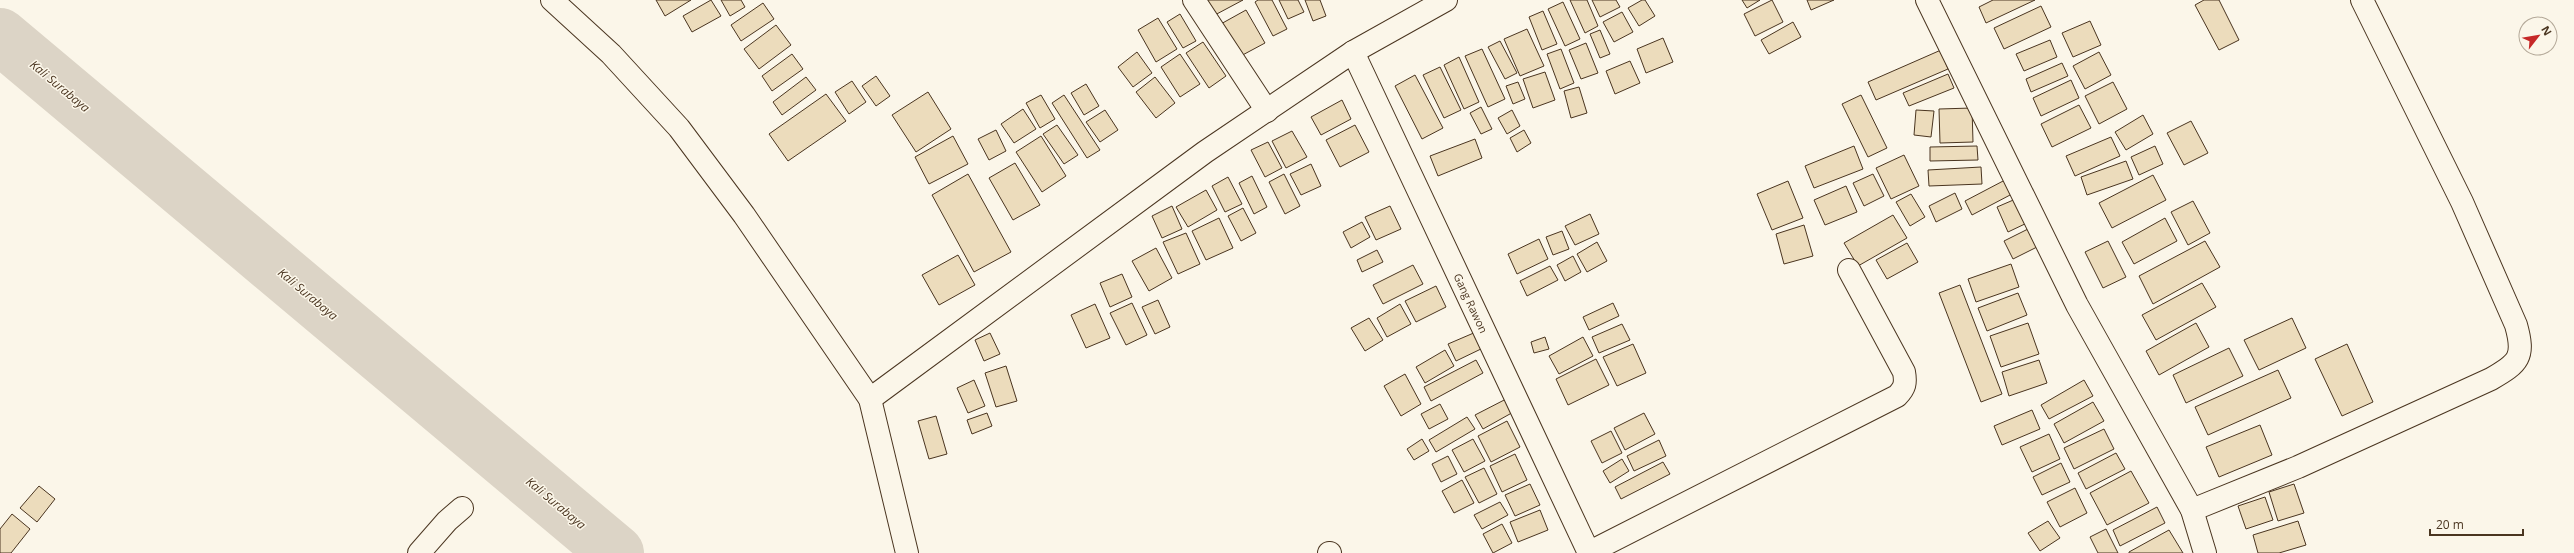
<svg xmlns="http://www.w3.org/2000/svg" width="2574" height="553" font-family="'Open Sans',sans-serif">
<rect width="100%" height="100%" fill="#fbf6e9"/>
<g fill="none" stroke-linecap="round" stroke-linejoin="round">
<path stroke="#dcd4c6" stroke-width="56" d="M0,36l616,517"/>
</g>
<g fill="#ecdcbc" stroke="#4a3520">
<path d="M656,0h35l-26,16z"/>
<path d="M711,0l10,16 -29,16 -9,-16z"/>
<path d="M721,0h20l4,7 -15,9z"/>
<path d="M1205,0h38l-30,16z"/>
<path d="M1258,0h14l15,29 -14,7 -18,-34z"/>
<path d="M1279,0h19l6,12 -16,7z"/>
<path d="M1305,0h15l6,16 -13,5z"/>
<path d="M1570,0h17l11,26 -13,7z"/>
<path d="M1592,0h24l4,7 -20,10z"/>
<path d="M1642,0h3l10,16 -16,10 -11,-18z"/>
<path d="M1742,0h18l-13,8z"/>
<path d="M1772,0l11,22 -28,14 -11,-22z"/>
<path d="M1807,0h27l-23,10z"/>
<path d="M1993,0h42l-49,23 -7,-16z"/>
<path d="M2204,0h15l20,40 -20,10 -24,-45z"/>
<path d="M1563,2l17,37 -15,7 -17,-37z"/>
<path d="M763,3l11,16 -33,22 -10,-16z"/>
<path d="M2041,6l10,21 -47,22 -10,-21z"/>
<path d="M1246,10l19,33 -28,15 -18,-33z"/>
<path d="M1543,11l14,33 -15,6 -13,-33z"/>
<path d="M1622,12l11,20 -19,10 -11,-20z"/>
<path d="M1180,14l16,27 -13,7 -16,-26z"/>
<path d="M1158,18l19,31 -21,13 -18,-32z"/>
<path d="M2090,21l11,24 -28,12 -11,-24z"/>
<path d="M1793,22l8,15 -32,17 -8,-14z"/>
<path d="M776,25l15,20 -32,24 -15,-20z"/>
<path d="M1527,29l17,37 -24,10 -16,-37z"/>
<path d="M1600,30l10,24 -10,4 -10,-24z"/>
<path d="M1663,38l10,24 -27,11 -9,-24z"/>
<path d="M2050,40l7,17 -33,14 -8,-17z"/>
<path d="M1500,41l17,32 -12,6 -17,-32z"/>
<path d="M1203,42l23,34 -17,12 -23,-35z"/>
<path d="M1586,43l12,30 -17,6 -12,-29z"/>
<path d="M1482,49l23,50 -17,8 -23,-51z"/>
<path d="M1561,49l13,34 -14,6 -13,-35z"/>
<path d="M1941,50l7,19 -72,31 -8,-18z"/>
<path d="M1137,52l15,21 -19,14 -15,-20z"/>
<path d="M2099,52l12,23 -26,14 -12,-23z"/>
<path d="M792,54l11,15 -31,22 -10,-15z"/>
<path d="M1180,54l20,30 -20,13 -19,-30z"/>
<path d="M1459,57l20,45 -15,7 -20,-44z"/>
<path d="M1630,61l10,22 -25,11 -9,-23z"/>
<path d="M2062,63l6,13 -37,16 -5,-13z"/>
<path d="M1440,67l21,43 -17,8 -21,-43z"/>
<path d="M1545,72l10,28 -22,8 -10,-29z"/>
<path d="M1948,74l6,14 -45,18 -6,-13z"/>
<path d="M1415,75l28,53 -21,11 -27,-53z"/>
<path d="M876,76l14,20 -14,10 -14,-20z"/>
<path d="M806,77l10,13 -34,25 -9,-13z"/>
<path d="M1155,77l20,26 -19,15 -20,-26z"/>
<path d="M2071,80l8,18 -38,18 -8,-18z"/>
<path d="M852,81l14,21 -17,12 -14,-22z"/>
<path d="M1518,82l7,17 -12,5 -7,-18z"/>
<path d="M2113,82l14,27 -28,15 -14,-28z"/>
<path d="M1086,84l13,22 -15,9 -13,-22z"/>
<path d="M1579,87l8,26 -16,5 -7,-27z"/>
<path d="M928,92l23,37 -35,23 -24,-37z"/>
<path d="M826,94l20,27 -58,40 -19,-27z"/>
<path d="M1041,95l14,24 -15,9 -14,-25z"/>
<path d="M1064,95l36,55 -13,8 -35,-55z"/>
<path d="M1861,95l26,53 -19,9 -26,-53z"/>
<path d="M1342,100l9,19 -30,16 -10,-18z"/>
<path d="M2079,105l12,23 -39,19 -11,-23z"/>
<path d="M1481,107l11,22 -11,5 -11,-21z"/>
<path d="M1972,108l1,34 -33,1 -1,-34z"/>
<path d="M1023,109l13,20 -22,14 -13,-19z"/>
<path d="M1105,110l13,20 -18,12 -14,-20z"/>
<path d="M1512,110l8,16 -13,8 -9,-16z"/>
<path d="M1916,110l18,1 -3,26 -17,-2z"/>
<path d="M2143,115l10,19 -27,16 -11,-18z"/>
<path d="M2191,121l17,32 -24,12 -17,-32z"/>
<path d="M1057,125l21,30 -14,9 -21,-30z"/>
<path d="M1355,125l14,27 -29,15 -14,-27z"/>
<path d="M996,130l10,21 -17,9 -11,-21z"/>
<path d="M1524,130l7,13 -14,9 -7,-14z"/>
<path d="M1292,131l15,26 -21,11 -14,-27z"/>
<path d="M953,136l15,28 -39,20 -14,-27z"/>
<path d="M1041,136l25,40 -24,16 -26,-40z"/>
<path d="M2111,137l9,19 -45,20 -9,-20z"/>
<path d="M1475,139l7,19 -44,18 -8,-20z"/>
<path d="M1268,142l14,26 -17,9 -14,-27z"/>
<path d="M1854,146l9,23 -49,19 -9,-22z"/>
<path d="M1977,146l1,14 -48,1v-14z"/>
<path d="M2155,146l8,18 -24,11 -8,-18z"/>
<path d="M1904,155l15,31 -28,13 -15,-31z"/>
<path d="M2126,161l7,18 -46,16 -6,-18z"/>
<path d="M1015,163l25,42 -27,15 -24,-42z"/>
<path d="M1311,164l10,22 -20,9 -11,-21z"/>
<path d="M1981,167l1,17 -53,2 -1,-16z"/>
<path d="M968,174l43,78 -37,20 -42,-77z"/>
<path d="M1284,174l16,32 -15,8 -16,-32z"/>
<path d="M1873,174l11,22 -20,10 -11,-23z"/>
<path d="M2153,175l13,25 -54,28 -13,-25z"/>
<path d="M1252,176l15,31 -13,7 -15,-31z"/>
<path d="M1228,177l14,27 -17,8 -13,-26z"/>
<path d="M2005,180l7,14 -40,21 -7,-14z"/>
<path d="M1788,181l15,37 -31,12 -15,-36z"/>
<path d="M1846,186l11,26 -32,13 -11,-25z"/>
<path d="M1206,190l11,20 -29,17 -12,-20z"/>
<path d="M1955,193l7,16 -26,13 -7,-16z"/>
<path d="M1911,194l14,23 -15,9 -14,-24z"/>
<path d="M2018,198l11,24 -21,10 -11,-25z"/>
<path d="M2193,201l17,32 -22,12 -17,-33z"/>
<path d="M1172,206l10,23 -20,9 -10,-22z"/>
<path d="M1390,206l11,23 -25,11 -11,-23z"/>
<path d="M1243,208l13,25 -15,8 -13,-25z"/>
<path d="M1590,214l9,20 -24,11 -10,-19z"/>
<path d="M1893,215l14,23 -49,28 -14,-23z"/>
<path d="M1219,218l14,30 -27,12 -14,-29z"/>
<path d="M2165,218l12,23 -43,23 -12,-22z"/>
<path d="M1362,222l8,15 -19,11 -8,-16z"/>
<path d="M1804,225l9,31 -29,8 -8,-30z"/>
<path d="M2030,228l9,18 -26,13 -9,-18z"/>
<path d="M1562,231l7,18 -16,6 -7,-18z"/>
<path d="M1186,233l14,31 -22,10 -15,-32z"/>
<path d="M1539,239l9,20 -31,15 -9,-20z"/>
<path d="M2108,241l18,36 -23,11 -18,-36z"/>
<path d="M2205,241l15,26 -67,37 -14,-28z"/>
<path d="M1597,242l10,19 -20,11 -10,-18z"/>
<path d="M1907,243l11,19 -31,17 -11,-19z"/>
<path d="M1156,248l16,30 -23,13 -17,-30z"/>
<path d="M1377,250l6,12 -21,10 -5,-12z"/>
<path d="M958,255l17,30 -36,20 -17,-30z"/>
<path d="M1573,256l8,16 -16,9 -8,-16z"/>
<path d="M2011,264l8,23 -43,15 -8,-23z"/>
<path d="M1413,265l10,19 -40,20 -10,-19z"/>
<path d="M1550,266l8,14 -31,16 -7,-15z"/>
<path d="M1122,274l10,23 -22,10 -10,-24z"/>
<path d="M2202,283l14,24 -60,33 -14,-25z"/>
<path d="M1960,285l42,109 -21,8 -42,-109z"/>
<path d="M1436,286l10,21 -30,15 -11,-21z"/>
<path d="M2018,293l9,22 -40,16 -9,-23z"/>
<path d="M1158,300l12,27 -15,7 -13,-27z"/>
<path d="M1132,303l15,32 -21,10 -16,-32z"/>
<path d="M1613,303l6,13 -30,14 -6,-13z"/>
<path d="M1095,304l15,34 -24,10 -15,-33z"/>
<path d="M1400,304l11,20 -24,13 -10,-19z"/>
<path d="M1369,318l14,22 -18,11 -14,-23z"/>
<path d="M2292,318l14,30 -47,22 -15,-30z"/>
<path d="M2028,323l11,31 -38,13 -11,-31z"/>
<path d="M2196,323l13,24 -50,28 -13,-24z"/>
<path d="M1622,324l8,16 -31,13 -7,-16z"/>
<path d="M1476,332l7,16 -27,13 -8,-17z"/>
<path d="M990,333l10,21 -16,7 -9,-21z"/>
<path d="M1545,337l4,12 -15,4 -3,-11z"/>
<path d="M1583,337l10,19 -34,18 -10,-18z"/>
<path d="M1633,344l13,29 -29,13 -14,-29z"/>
<path d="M2347,344l26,58 -31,14 -27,-57z"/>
<path d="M2229,348l14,28 -57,27 -13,-28z"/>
<path d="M1445,350l9,16 -29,17 -9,-16z"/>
<path d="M1596,359l13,26 -41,20 -12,-26z"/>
<path d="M1476,360l7,13 -52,28 -7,-14z"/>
<path d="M2039,360l8,23 -38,13 -7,-24z"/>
<path d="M1006,366l11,35 -21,6 -11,-34z"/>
<path d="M2278,370l13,28 -83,37 -13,-28z"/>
<path d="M1405,374l16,30 -20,12 -17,-30z"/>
<path d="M974,380l11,26 -17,7 -11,-25z"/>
<path d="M2084,380l9,16 -44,23 -8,-14z"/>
<path d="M1510,397l7,13 -34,19 -8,-14z"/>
<path d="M2093,402l11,19 -40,22 -10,-19z"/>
<path d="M1440,404l8,15 -19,10 -8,-15z"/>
<path d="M2032,410l8,19 -38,16 -8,-19z"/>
<path d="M987,413l5,13 -20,8 -5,-14z"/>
<path d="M1644,413l11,21 -30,16 -11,-22z"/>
<path d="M936,416l11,38 -18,5 -11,-38z"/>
<path d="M1467,417l8,12 -39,23 -7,-12z"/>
<path d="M1507,421l13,26 -29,15 -13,-26z"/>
<path d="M2260,425l12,30 -53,22 -13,-30z"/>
<path d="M2104,429l10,20 -40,20 -10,-21z"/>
<path d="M1611,431l11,22 -20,10 -11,-22z"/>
<path d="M2049,434l11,25 -28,13 -12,-25z"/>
<path d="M1422,439l7,12 -15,9 -7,-11z"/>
<path d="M1473,439l12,22 -21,11 -12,-22z"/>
<path d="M1659,440l7,16 -32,15 -7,-15z"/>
<path d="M2116,453l9,16 -39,20 -8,-16z"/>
<path d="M1515,454l12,26 -25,12 -12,-26z"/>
<path d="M1448,456l9,18 -16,8 -9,-18z"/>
<path d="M1622,459l7,12 -19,12 -7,-12z"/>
<path d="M1663,462l7,12 -49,25 -6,-12z"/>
<path d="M2061,463l9,19 -28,13 -9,-18z"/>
<path d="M1484,468l13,26 -18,9 -14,-26z"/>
<path d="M2131,471l18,32 -42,22 -17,-32z"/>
<path d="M1462,480l12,23 -20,10 -12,-22z"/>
<path d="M1530,484l10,21 -25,11 -10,-21z"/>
<path d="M2294,484l10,29 -26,8 -9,-29z"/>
<path d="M39,486l16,13 -18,23 -17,-14z"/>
<path d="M2075,488l12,25 -27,14 -13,-25z"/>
<path d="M2265,497l8,23 -27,9 -8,-23z"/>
<path d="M1500,502l8,13 -26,14 -8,-14z"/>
<path d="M2157,507l8,16 -45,23 -7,-16z"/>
<path d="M1540,510l8,20 -30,12 -8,-20z"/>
<path d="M12,514l18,15 -19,24h-11v-24z"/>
<path d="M2048,521l12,17 -20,13 -12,-18z"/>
<path d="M2298,521l8,24 -27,8h-21l-5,-18z"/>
<path d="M1502,524l10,19 -19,10 -10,-19z"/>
<path d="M2106,529l12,24h-20l-8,-16z"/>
<path d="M2169,530l14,23h-54v-1z"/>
</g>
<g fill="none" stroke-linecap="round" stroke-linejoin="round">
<g stroke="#4a3520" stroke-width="24">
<g id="minor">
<path d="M552,0l59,54 68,74 65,87 126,184 37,154"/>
<path d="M1194,0l73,111"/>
<path d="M1927,0l150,305 115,205 13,43"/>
<path d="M1353,52l236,501"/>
<path d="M870,399l335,-247 148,-100 93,-52"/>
<path d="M2192,510l106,-43 193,-88c28,-16 34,-22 25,-54l-54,-123 -100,-202"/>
<path d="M419,553l28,-32 15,-13"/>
<path d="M1329,553h1"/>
<path d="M1588,553l309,-157c8,-8 9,-13 7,-24l-55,-102"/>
</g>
</g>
<use href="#minor" stroke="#fbf6e9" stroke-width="22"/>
</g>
<g text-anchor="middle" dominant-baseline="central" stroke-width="3" stroke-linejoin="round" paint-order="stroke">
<g font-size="11" fill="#4a3520" stroke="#fbf6e9">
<text transform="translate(1471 303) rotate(65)">Gang Rawon</text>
</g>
<g font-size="12" font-style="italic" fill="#4a3520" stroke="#fbf6e9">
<text transform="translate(60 86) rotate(40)">Kali Surabaya</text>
<text transform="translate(308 294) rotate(40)">Kali Surabaya</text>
<text transform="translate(556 503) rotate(40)">Kali Surabaya</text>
</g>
</g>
<g transform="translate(2538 36) rotate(59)"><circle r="19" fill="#fbf6e9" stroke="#b4a999"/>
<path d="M0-3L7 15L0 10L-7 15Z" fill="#c62828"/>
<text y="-6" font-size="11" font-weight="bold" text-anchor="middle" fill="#4a3520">N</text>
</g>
<path d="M2430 529v6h93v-6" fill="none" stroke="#4a3520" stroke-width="2"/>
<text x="2436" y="529" font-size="12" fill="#4a3520" stroke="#fbf6e9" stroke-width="3" paint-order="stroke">20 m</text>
</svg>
